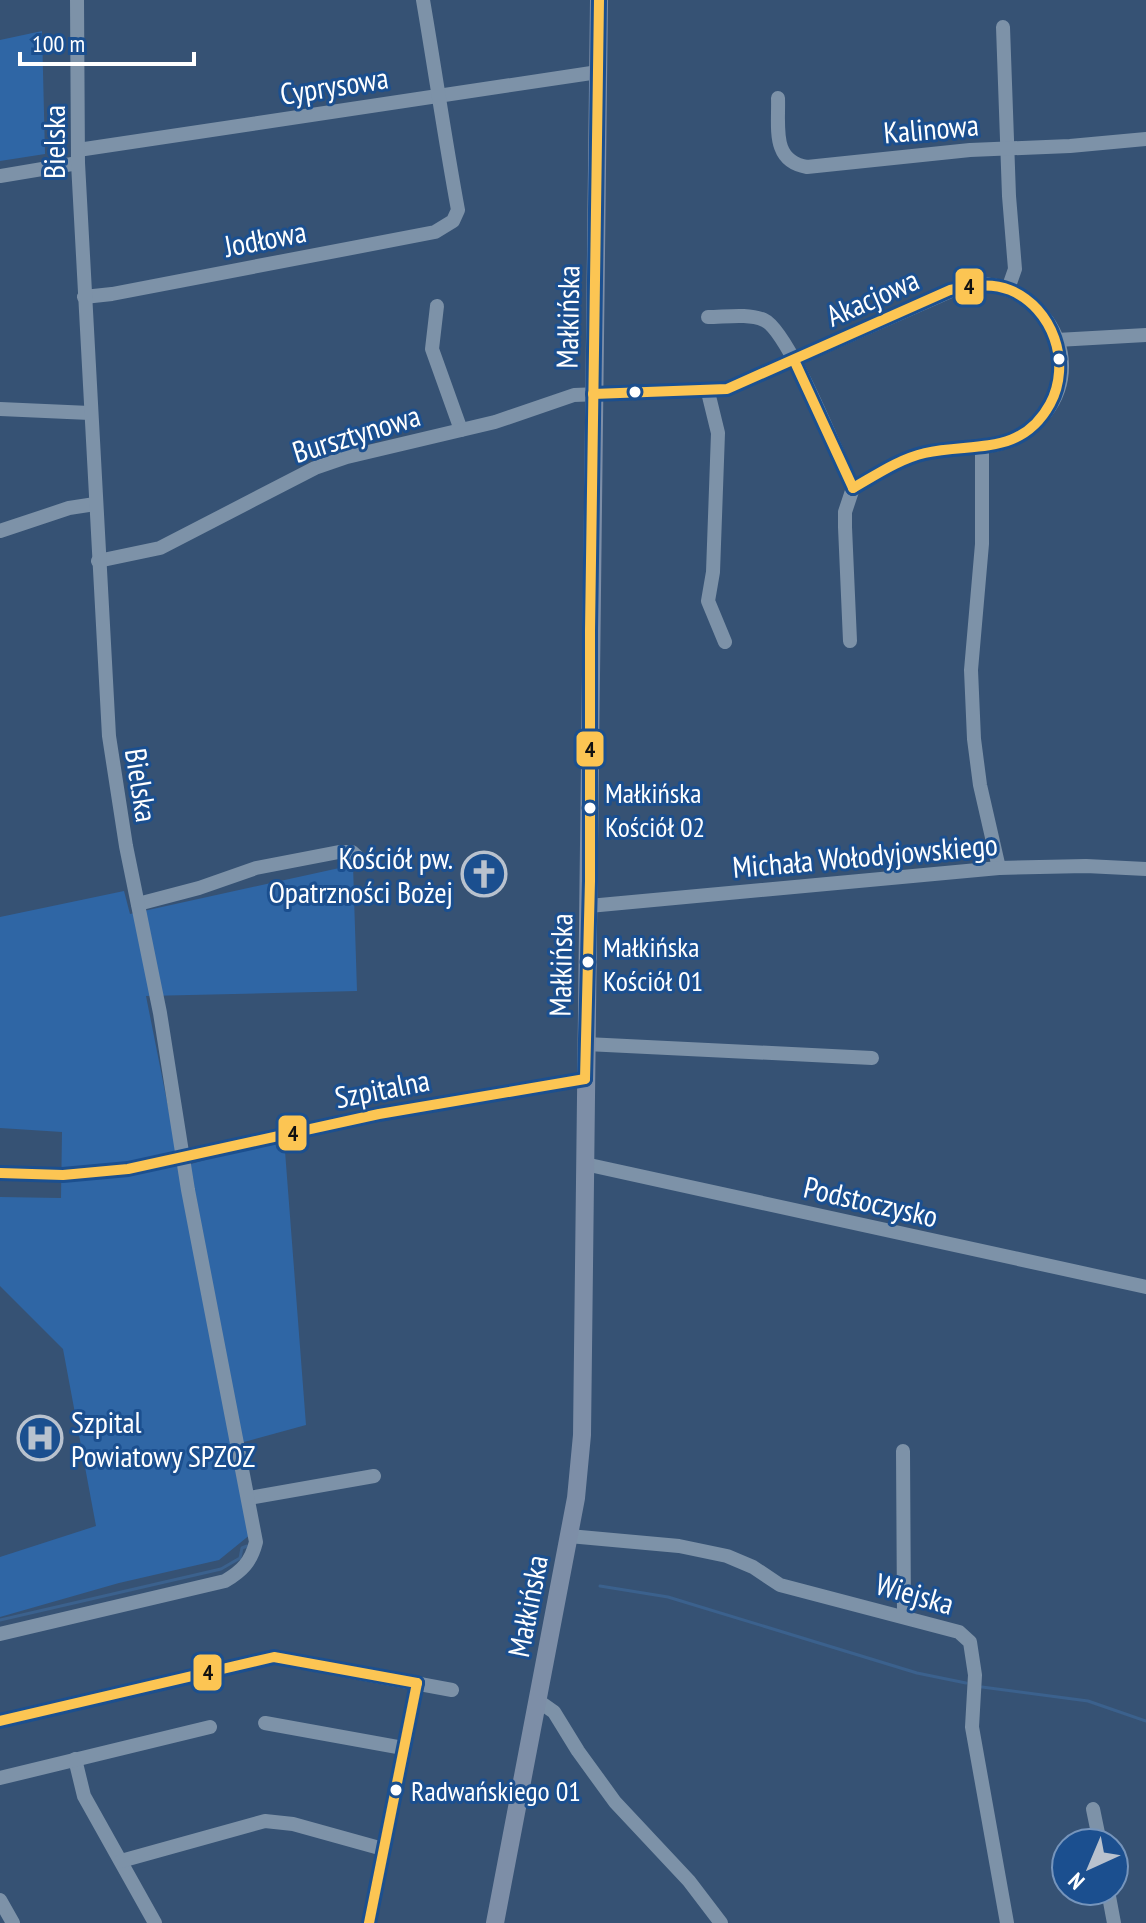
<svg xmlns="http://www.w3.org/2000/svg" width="1146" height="1923" font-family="'PT Sans Narrow',sans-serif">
<rect width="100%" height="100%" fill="#365274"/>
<g fill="#2f66a5">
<path d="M42,31l3,123 -45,7v-121z"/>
<path d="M353,865l4,126 -211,5 34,171 104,-29 22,287 -73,20 18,89 -32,26 -100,23 -119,34v-60l96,-31 -33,-177 -63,-63v-89l61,1 1,-66 -62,-4v-211l124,-26 6,23z"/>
</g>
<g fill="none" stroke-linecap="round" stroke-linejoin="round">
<g stroke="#3b618d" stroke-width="3">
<path d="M600,1586l68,11 249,76 49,10"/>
<path d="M0,1620l221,-51 19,-11 2,-10 5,-2"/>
<path d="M982,1687l106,14 58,20"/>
</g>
<g stroke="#7d92a8" stroke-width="14">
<path d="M1003,27l6,169 6,73 -7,20"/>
<path d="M778,98c1,29 -7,63 29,69l163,-17 100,-4 76,-7"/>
<path d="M78,150l520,-78"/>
<path d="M0,176l78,-13"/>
<path d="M84,297l28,-3 323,-62 18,-11 5,-11c-13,-70 -23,-140 -35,-210"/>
<path d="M437,306l-5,43 29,81"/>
<path d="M708,317c17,0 40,-4 56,3 25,11 74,137 89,168l-8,24v15l5,114"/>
<path d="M1057,340l89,-5"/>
<path d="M708,392l10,41 -5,139 -5,29 17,41"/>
<path d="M0,409l90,4"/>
<path d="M982,448v96l-11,126 3,69 6,46 19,83"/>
<path d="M0,531l69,-23 26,-4"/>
<path d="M98,561l62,-13 155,-80 32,-11 148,-35 79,-27 153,-6 235,-103c69,-15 130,66 84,126 -36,46 -73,30 -122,41 -25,6 -48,23 -71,35"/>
<path d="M138,904l61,-16 57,-20 83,-16h13l10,9"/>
<path d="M589,906l410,-38 87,-2 60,3"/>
<path d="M586,1044l286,14"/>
<path d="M585,1164l561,123"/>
<path d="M0,1173l63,2 65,-6 251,-55 206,-35"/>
<path d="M903,1451l1,164"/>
<path d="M249,1498l125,-22"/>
<path d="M569,1536l110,10 48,10 26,11 27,18 179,47 11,10 5,33 -3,52 35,196"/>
<path d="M0,1634l225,-53c17,-10 26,-19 31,-39l-68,-352 -28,-177 -34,-167 -17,-110 -31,-573 -1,-163"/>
<path d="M537,1700l17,12 24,39 37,51 74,79 32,42"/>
<path d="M0,1721l274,-64 178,33"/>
<path d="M265,1723l138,25"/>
<path d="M75,1759l9,37 71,127"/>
<path d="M0,1778l210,-51"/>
<path d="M1093,1809l7,34"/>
<path d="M121,1861l144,-40 28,3 90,25"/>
<path d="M1108,1891l6,32"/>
<path d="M0,1900l13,23"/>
<path d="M369,1923l48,-240"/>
</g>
<path stroke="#7d8ea7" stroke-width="18" d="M495,1923l81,-425 6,-63 17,-1435"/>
<g stroke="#1b4f8f" stroke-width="16">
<g id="bus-1">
<path d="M794,360l59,128"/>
<path d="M593,394l134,-5 223,-99c20,-4 41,-8 60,0 43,18 62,73 40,114 -29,53 -77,38 -125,49 -26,6 -49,22 -72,35"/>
<path d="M585,1079l5,-198v-250l9,-631"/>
<path d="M0,1173l63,2 65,-6 251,-55 206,-35"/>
<path d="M0,1721l274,-64 143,26"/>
<path d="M369,1923l48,-240"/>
</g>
</g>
<use href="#bus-1" stroke="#fcc553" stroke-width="10"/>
</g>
<defs>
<g id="church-ring" transform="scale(2.3)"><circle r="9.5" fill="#1b4f8f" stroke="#b9c2ce" stroke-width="1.5"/><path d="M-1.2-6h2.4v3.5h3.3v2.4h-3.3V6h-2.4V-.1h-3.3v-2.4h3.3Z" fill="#b9c2ce"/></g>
<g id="hospital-ring" transform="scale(2.3)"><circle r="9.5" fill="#1b4f8f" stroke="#b9c2ce" stroke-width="1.5"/><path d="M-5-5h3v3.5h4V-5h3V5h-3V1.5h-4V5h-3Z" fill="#b9c2ce"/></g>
</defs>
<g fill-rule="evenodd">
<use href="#church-ring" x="484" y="874"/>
<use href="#hospital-ring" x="40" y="1438"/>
</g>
<g fill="#fff" stroke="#1b4f8f" stroke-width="3">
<circle cx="1059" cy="359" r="7"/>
<circle cx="635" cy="392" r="7"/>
<circle cx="590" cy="808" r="7"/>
<circle cx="588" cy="962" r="7"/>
<circle cx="396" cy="1790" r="7"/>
</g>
<g text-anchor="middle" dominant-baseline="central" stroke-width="6" stroke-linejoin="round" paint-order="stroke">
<g font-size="28" fill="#fff" stroke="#1b4f8f" text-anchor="start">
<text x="605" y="792">Małkińska<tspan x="605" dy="34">Kościół 02</tspan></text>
<text x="603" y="946">Małkińska<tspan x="603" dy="34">Kościół 01</tspan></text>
<text x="411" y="1790">Radwańskiego 01</text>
</g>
<g font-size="30" fill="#fff" stroke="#1b4f8f">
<text transform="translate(334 85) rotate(-9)">Cyprysowa</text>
<text transform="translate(931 128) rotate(-5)">Kalinowa</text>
<text transform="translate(53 142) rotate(-90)">Bielska</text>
<text transform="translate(265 238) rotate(-11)">Jodłowa</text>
<text transform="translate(872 297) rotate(-24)">Akacjowa</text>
<text transform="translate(567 317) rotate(-89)">Małkińska</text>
<text transform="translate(356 433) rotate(-17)">Bursztynowa</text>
<text transform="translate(142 785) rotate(81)">Bielska</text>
<text transform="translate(865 855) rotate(-5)">Michała Wołodyjowskiego</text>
<text transform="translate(560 965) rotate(-89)">Małkińska</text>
<text transform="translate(382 1088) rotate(-11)">Szpitalna</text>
<text transform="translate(871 1201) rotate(13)">Podstoczysko</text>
<text transform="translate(915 1593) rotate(16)">Wiejska</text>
<text transform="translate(527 1606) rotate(-79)">Małkińska</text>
</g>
<g font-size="30" fill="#fff" stroke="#1b4f8f" text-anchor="end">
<text x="453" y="857">Kościół pw.<tspan x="453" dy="34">Opatrzności Bożej</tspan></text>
<text x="71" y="1421" text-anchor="start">Szpital<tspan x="71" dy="34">Powiatowy SPZOZ</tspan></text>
</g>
</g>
<g stroke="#1b4f8f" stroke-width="3">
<rect x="954" y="267" width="31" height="39" rx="8" fill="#fcc553"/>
<rect x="575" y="730" width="30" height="38" rx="8" fill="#fcc553"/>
<rect x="277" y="1114" width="31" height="38" rx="8" fill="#fcc553"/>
<rect x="192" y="1653" width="31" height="39" rx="8" fill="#fcc553"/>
</g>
<g font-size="22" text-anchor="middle" font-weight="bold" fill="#111">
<text x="969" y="294">4</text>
<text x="590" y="757">4</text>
<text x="293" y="1141">4</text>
<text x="208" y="1680">4</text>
</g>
<g transform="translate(1090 1867) rotate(224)"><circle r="38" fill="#1b4f8f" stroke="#7695bc" stroke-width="2"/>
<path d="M0-6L14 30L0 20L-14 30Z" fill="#b9c2ce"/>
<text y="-12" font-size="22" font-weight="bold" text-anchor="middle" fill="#ffffff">N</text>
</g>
<path d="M20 52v12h174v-12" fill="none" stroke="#ffffff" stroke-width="4"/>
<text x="32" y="52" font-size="24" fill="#ffffff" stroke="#1b4f8f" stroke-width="6" paint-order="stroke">100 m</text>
</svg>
